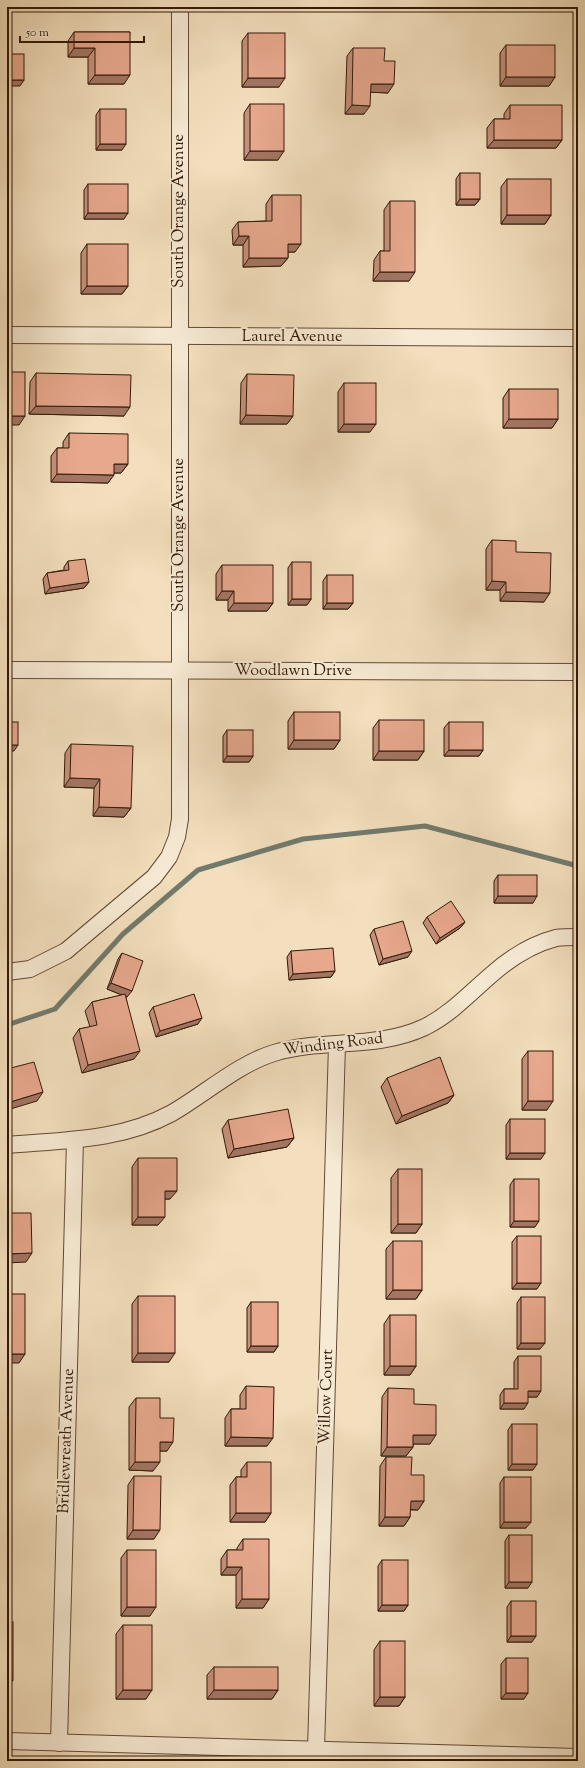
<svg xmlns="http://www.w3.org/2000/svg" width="585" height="1768" font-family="'Sorts Mill Goudy',serif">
<rect width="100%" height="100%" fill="#f3dfbd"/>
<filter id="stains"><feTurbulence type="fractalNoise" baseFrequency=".005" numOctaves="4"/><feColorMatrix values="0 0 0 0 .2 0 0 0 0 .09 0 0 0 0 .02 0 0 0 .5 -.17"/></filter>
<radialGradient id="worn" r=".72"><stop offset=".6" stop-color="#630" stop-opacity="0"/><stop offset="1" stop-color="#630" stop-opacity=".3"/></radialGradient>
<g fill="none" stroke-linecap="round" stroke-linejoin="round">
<path stroke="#717b6d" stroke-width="5" d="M7,1025l48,-16 68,-75 75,-64 105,-31 122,-13 153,40"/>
<g stroke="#624a35" stroke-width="18">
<g id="minor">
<path d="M7,335l571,3"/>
<path d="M7,670l571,2"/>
<path d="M7,972l23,-3 36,-18 88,-74 15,-20 8,-20 3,-18v-812"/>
<path d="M7,1145c56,-5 114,-4 165,-32 33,-19 66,-49 102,-60 49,-15 102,-3 151,-26 26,-13 45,-34 66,-52 18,-16 42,-31 65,-37 7,-1 15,-1 22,-1"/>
<path d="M7,1741l571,16"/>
<path d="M59,1743l16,-603"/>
<path d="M316,1750l21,-705"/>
</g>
</g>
<use href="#minor" stroke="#f7ead4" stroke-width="16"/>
</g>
<g fill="#c7907a" stroke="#321908">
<path d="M74,32h56l-6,52h-36v-27h-20v-16z"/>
<path d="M248,33l31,54h-37v-46z"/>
<path d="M506,45l49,32 -6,9h-49v-33z"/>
<path d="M353,48l31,13 4,32 -18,-1 -6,22h-19l2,-58z"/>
<path d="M250,104l28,56h-34v-47z"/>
<path d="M510,105l52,35 -6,8h-69v-20l7,-9h10v-5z"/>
<path d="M100,109l22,41h-26v-35z"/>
<path d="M460,173l20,26 -5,6h-19v-26z"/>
<path d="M507,179l44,36 -6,9h-44v-37z"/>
<path d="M88,184l36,35h-40v-29z"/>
<path d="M272,195l23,57h-7v6l-7,8 -38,1v-22h-10l-1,-15 6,-8 28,-1v-17z"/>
<path d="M390,201l19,80h-36l1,-21 6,-9h4v-41z"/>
<path d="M87,244l41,42 -6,8h-41v-41z"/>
<path d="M36,373l88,43 -95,-2 1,-32z"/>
<path d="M247,374l46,42 -6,8h-47l1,-41z"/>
<path d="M344,383l26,49h-32v-40z"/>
<path d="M509,389l49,30 -6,9h-49v-30z"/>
<path d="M69,433l59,31 -7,9h-7l-6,10 -57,-1v-26l6,-8h6v-6z"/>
<path d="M492,540l24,12 28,50 -44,-1v-11h-14v-41z"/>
<path d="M68,561l21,21 -5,6 -39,6 -2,-15 4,-6 17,-3v-3z"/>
<path d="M292,562l19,37 -4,6h-19v-37z"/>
<path d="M222,565l51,38 -6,8h-39v-11h-12v-26z"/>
<path d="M327,575l26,28 -5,6h-25v-28z"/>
<path d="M294,712l46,28 -6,9h-46v-28z"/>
<path d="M379,720l45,31 -6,9h-45v-32z"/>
<path d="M449,722l34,28 -4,6h-35v-28z"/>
<path d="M227,730l26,26 -4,6h-26v-26z"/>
<path d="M71,744l60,64 -7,9 -31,-1 1,-28 -30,-1 1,-34z"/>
<path d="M498,875l35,28h-39v-22z"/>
<path d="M427,917l38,5 -5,6 -24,16 -13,-21z"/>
<path d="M374,929l34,28 -29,8 -9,-30z"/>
<path d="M291,951l44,20 -4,6 -42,3 -2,-23z"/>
<path d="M122,953l5,44 -1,-1 8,63 -52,14 -9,-35 6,-9 11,-2 -5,-16 7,-9 30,-7 -15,-6 11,-30z"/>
<path d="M153,1007l45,17 -42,13 -7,-24z"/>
<path d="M528,1051l19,59h-25v-51z"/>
<path d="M387,1078l67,17 -6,8 -52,21 -15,-37z"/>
<path d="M510,1119l31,40h-35v-34z"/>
<path d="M228,1120l66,18 -7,9 -59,11 -6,-29z"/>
<path d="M138,1158l32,41h-5l-7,26h-26v-58z"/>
<path d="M398,1169l24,55 -6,9h-25v-55z"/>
<path d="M514,1179l21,48h-25v-42z"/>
<path d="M517,1236l20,53h-25v-47z"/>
<path d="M393,1241l29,49 -6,9h-30v-50z"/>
<path d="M138,1296l31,66h-37v-58z"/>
<path d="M521,1297l19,52h-23v-46z"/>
<path d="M251,1302l27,44 -4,6h-27v-44z"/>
<path d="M390,1315l26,51 -6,9h-26v-51z"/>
<path d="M518,1356l19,41h-9l-4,12h-24v-14l4,-6h10v-27z"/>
<path d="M246,1386l21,60h-42v-28l6,-9h9v-14z"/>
<path d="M388,1388l26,16 16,40h-17v3l-7,9h-25l1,-59z"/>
<path d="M136,1398l24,20 7,33h-7l-7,20 -24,-1v-63z"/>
<path d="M512,1424l21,46h-25v-40z"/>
<path d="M386,1457l25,18 13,26 -6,9h-8v7l-6,9h-25l1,-60z"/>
<path d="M247,1462l24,51 -6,9h-35v-37l6,-8h5v-7z"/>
<path d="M134,1476l20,63h-27l1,-54z"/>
<path d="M504,1477l22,51h-26v-45z"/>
<path d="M509,1535l19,53h-23v-47z"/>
<path d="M243,1539l26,60 -6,9h-27v-33h-15v-16l6,-9h10v-2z"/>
<path d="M127,1550l23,66h-29v-58z"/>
<path d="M382,1560l26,45 -4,6h-26v-45z"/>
<path d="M511,1601l21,41h-25v-35z"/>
<path d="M123,1625l23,74h-30v-65z"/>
<path d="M380,1641l25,56 -6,9h-25v-56z"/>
<path d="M506,1658l18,41h-23v-35z"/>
<path d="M214,1667l64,23 -6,9h-65v-24z"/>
</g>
<g fill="#a27663" stroke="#321908">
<path d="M74,48h21l-7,9h-20z"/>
<path d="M95,75h35l-6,9h-36z"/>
<path d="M506,77h49l-6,9h-49z"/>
<path d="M248,78h37l-6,9h-37z"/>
<path d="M7,80h17l-4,6h-13z"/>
<path d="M371,84h23l-6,9 -23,-1z"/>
<path d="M352,105l18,1 -6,8h-19z"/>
<path d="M494,140h68l-6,8h-69z"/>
<path d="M100,144h26l-4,6h-26z"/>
<path d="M250,151h34l-6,9h-34z"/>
<path d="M460,199h20l-5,6h-19z"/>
<path d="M88,213h40l-4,6h-40z"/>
<path d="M507,215h44l-6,9h-44z"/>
<path d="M239,236h10l-6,9h-10z"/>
<path d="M288,244h13l-6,8h-14z"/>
<path d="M249,258h39l-7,8 -38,1z"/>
<path d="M380,272h35l-6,9h-36z"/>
<path d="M87,286h41l-6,8h-41z"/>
<path d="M36,406l94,1 -6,9 -95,-2z"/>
<path d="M246,415l47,1 -6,8h-47z"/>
<path d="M7,416h18l-6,9h-12z"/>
<path d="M509,419h49l-6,9h-49z"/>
<path d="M344,424h32l-6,8h-32z"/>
<path d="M114,464h14l-7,9h-13z"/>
<path d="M57,474l57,1 -6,8 -57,-1z"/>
<path d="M492,581l14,1 -6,8h-14z"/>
<path d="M89,582l-5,6 -39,6 5,-6z"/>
<path d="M222,591h12l-6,9h-12z"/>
<path d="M506,592l44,1 -6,9 -44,-1z"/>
<path d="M292,599h19l-4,6h-19z"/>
<path d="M234,603h39l-6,8h-39z"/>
<path d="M327,603h26l-5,6h-25z"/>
<path d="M294,740h46l-6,9h-46z"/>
<path d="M7,745h11l-4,6h-7z"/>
<path d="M449,750h34l-4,6h-35z"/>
<path d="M379,751h45l-6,9h-45z"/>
<path d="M227,756h26l-4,6h-26z"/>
<path d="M70,778l30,1 -6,9 -30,-1z"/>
<path d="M99,807l32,1 -7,9 -31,-1z"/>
<path d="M498,896h39l-4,7h-39z"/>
<path d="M465,922l-5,6 -24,16 4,-6z"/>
<path d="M412,951l-4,6 -29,8 4,-6z"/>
<path d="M335,971l-4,6 -42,3 4,-6z"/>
<path d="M111,983l21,8 -5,6 -20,-8z"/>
<path d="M202,1018l-4,6 -42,13 4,-6z"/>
<path d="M140,1051l-6,8 -52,14 6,-8z"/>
<path d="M43,1092l-6,9 -30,9v-7z"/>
<path d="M454,1095l-6,8 -52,21 6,-8z"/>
<path d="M528,1101h25l-6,9h-25z"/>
<path d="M294,1138l-7,9 -59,11 6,-9z"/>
<path d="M510,1153h35l-4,6h-35z"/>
<path d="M165,1191h12l-7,8h-12z"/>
<path d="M138,1217h27l-7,8h-26z"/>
<path d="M514,1221h25l-4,6h-25z"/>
<path d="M398,1224h24l-6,9h-25z"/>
<path d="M32,1253l-6,9 -19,1v-9z"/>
<path d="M517,1283h24l-4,6h-25z"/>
<path d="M393,1290h29l-6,9h-30z"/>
<path d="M521,1343h24l-5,6h-23z"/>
<path d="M251,1346h27l-4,6h-27z"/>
<path d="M138,1353h37l-6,9h-37z"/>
<path d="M7,1354h18l-6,9h-12z"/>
<path d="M390,1366h26l-6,9h-26z"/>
<path d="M528,1391h13l-4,6h-13z"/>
<path d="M504,1403h24l-4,6h-24z"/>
<path d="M7,1435h3l-3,4z"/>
<path d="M413,1435h23l-6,9h-23z"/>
<path d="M231,1437l42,1 -6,8h-42z"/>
<path d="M160,1442h13l-6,9h-13z"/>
<path d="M387,1447h26l-7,9h-25z"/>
<path d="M135,1462h25l-7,9 -24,-1z"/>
<path d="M512,1464h25l-4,6h-25z"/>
<path d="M411,1501h13l-6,9 -14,-1z"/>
<path d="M236,1513h35l-6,9h-35z"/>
<path d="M385,1517h25l-6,9h-25z"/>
<path d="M504,1522h27l-5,6h-26z"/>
<path d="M133,1530h27l-6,9h-27z"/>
<path d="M227,1567h15l-6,8h-15z"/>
<path d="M509,1582h23l-4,6h-23z"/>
<path d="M242,1599h27l-6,9h-27z"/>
<path d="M382,1605h26l-4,6h-26z"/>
<path d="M127,1607h29l-6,9h-29z"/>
<path d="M511,1636h25l-4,6h-25z"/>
<path d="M7,1680h6l-6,8z"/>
<path d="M123,1690h29l-6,9h-30z"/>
<path d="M214,1690h64l-6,9h-65z"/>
<path d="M506,1693h22l-4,6h-23z"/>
<path d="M380,1697h25l-6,9h-25z"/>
</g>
<g fill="#e7a88e" stroke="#321908">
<path d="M74,32h56v43h-35v-27h-21z"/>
<rect x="248" y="33" width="37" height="45"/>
<rect x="506" y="45" width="49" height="32"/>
<path d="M353,48h32l-1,13h11l-1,23h-23l-1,22 -18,-1z"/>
<rect x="7" y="54" width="17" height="26"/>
<rect x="250" y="104" width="34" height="47"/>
<path d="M510,105h52v35h-68v-21h16z"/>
<rect x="100" y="109" width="26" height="35"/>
<rect x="460" y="173" width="20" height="26"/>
<rect x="507" y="179" width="44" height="36"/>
<rect x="88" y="184" width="40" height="29"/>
<path d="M272,195h29v49h-13v14h-39v-22h-10l-1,-14 34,-1z"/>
<path d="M390,201h25v71h-35v-21h10z"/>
<rect x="87" y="244" width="41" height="42"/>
<rect x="7" y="372" width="18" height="44"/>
<path d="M36,373l95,2 -1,32 -94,-1z"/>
<path d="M247,374l47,1 -1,41 -47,-1z"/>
<rect x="344" y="383" width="32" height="41"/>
<rect x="509" y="389" width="49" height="30"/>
<path d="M69,433l59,1v30h-14v11l-57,-1v-26h12z"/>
<path d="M492,540l24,1v11l35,1 -1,40 -44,-1v-10l-14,-1z"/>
<path d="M85,559l4,23 -39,6 -3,-15 22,-3 -1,-9z"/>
<rect x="292" y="562" width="19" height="37"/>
<path d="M222,565h51v38h-39v-12h-12z"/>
<rect x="327" y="575" width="26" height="28"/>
<rect x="294" y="712" width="46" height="28"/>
<rect x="379" y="720" width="45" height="31"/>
<rect x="7" y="722" width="11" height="23"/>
<rect x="449" y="722" width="34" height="28"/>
<rect x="227" y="730" width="26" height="26"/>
<path d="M71,744l62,2 -2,62 -32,-1 1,-28 -30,-1z"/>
<rect x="498" y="875" width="39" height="21"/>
<path d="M451,901l14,21 -25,16 -13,-21z"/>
<path d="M403,921l9,30 -29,8 -9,-30z"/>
<path d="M333,948l2,23 -42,3 -2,-23z"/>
<path d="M122,953l21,8 -11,30 -21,-8z"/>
<path d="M125,994l15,57 -52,14 -9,-36 18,-4 -5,-23z"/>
<path d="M194,994l8,24 -42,13 -7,-24z"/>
<rect x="528" y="1051" width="25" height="50"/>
<path d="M440,1057l14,38 -52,21 -15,-38z"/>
<path d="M34,1062l9,30 -36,11v-34z"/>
<path d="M288,1109l6,29 -60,11 -6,-29z"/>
<rect x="510" y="1119" width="35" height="34"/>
<path d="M138,1158h39v33h-12v26h-27z"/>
<rect x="398" y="1169" width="24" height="55"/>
<rect x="514" y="1179" width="25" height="42"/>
<path d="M7,1213h24l1,40 -25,1z"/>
<rect x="517" y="1236" width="24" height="47"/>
<rect x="393" y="1241" width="29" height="49"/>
<rect x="7" y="1294" width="18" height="60"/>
<rect x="138" y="1296" width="37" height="57"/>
<rect x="521" y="1297" width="24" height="46"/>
<rect x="251" y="1302" width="27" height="44"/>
<rect x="390" y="1315" width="26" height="51"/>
<path d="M518,1356h23v35h-13v12h-24v-14h14z"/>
<path d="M246,1386l28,1 -1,51 -42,-1v-28h15z"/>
<path d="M388,1388l26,1v15l22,1v30h-23v12h-26z"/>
<rect x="7" y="1392" width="3" height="43"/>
<path d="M136,1398h24v20h14l-1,24h-13v20h-25z"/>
<rect x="512" y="1424" width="25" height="40"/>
<path d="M386,1457h26l-1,18h13v26h-13l-1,16h-25z"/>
<path d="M247,1462h24v51h-35v-36h11z"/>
<path d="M134,1476h27l-1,54h-27z"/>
<rect x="504" y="1477" width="27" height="45"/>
<rect x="509" y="1535" width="23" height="47"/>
<path d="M243,1539h26v60h-27v-32h-15v-17h16z"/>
<rect x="127" y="1550" width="29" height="57"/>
<rect x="382" y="1560" width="26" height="45"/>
<rect x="511" y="1601" width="25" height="35"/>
<rect x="7" y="1622" width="6" height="58"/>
<rect x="123" y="1625" width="29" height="65"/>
<rect x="380" y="1641" width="25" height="56"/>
<rect x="506" y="1658" width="22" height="35"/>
<rect x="214" y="1667" width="64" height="23"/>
</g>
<g text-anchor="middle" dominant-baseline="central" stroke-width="4" stroke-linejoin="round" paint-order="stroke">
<g font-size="16" fill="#321908" stroke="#f7ead4">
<text transform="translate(179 211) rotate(-90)">South Orange Avenue</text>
<text x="292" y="337">Laurel Avenue</text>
<text transform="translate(179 535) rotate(-90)">South Orange Avenue</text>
<text x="293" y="671">Woodlawn Drive</text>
<text transform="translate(333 1045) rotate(-7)">Winding Road</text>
<text transform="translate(327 1397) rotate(-88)">Willow Court</text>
<text transform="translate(67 1441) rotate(-88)">Bridlewreath Avenue</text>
</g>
</g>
<rect width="585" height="1768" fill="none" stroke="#f3dfbd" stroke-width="24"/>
<rect x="8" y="8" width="569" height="1752" fill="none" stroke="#321908" stroke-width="2"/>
<rect x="12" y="12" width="561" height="1744" fill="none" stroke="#321908"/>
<path d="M20 36v6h124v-6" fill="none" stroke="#321908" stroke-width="2"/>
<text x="26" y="36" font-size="12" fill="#321908" stroke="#f7ead4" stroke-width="3" paint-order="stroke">50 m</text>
<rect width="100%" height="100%" filter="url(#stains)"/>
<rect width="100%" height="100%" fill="url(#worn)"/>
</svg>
